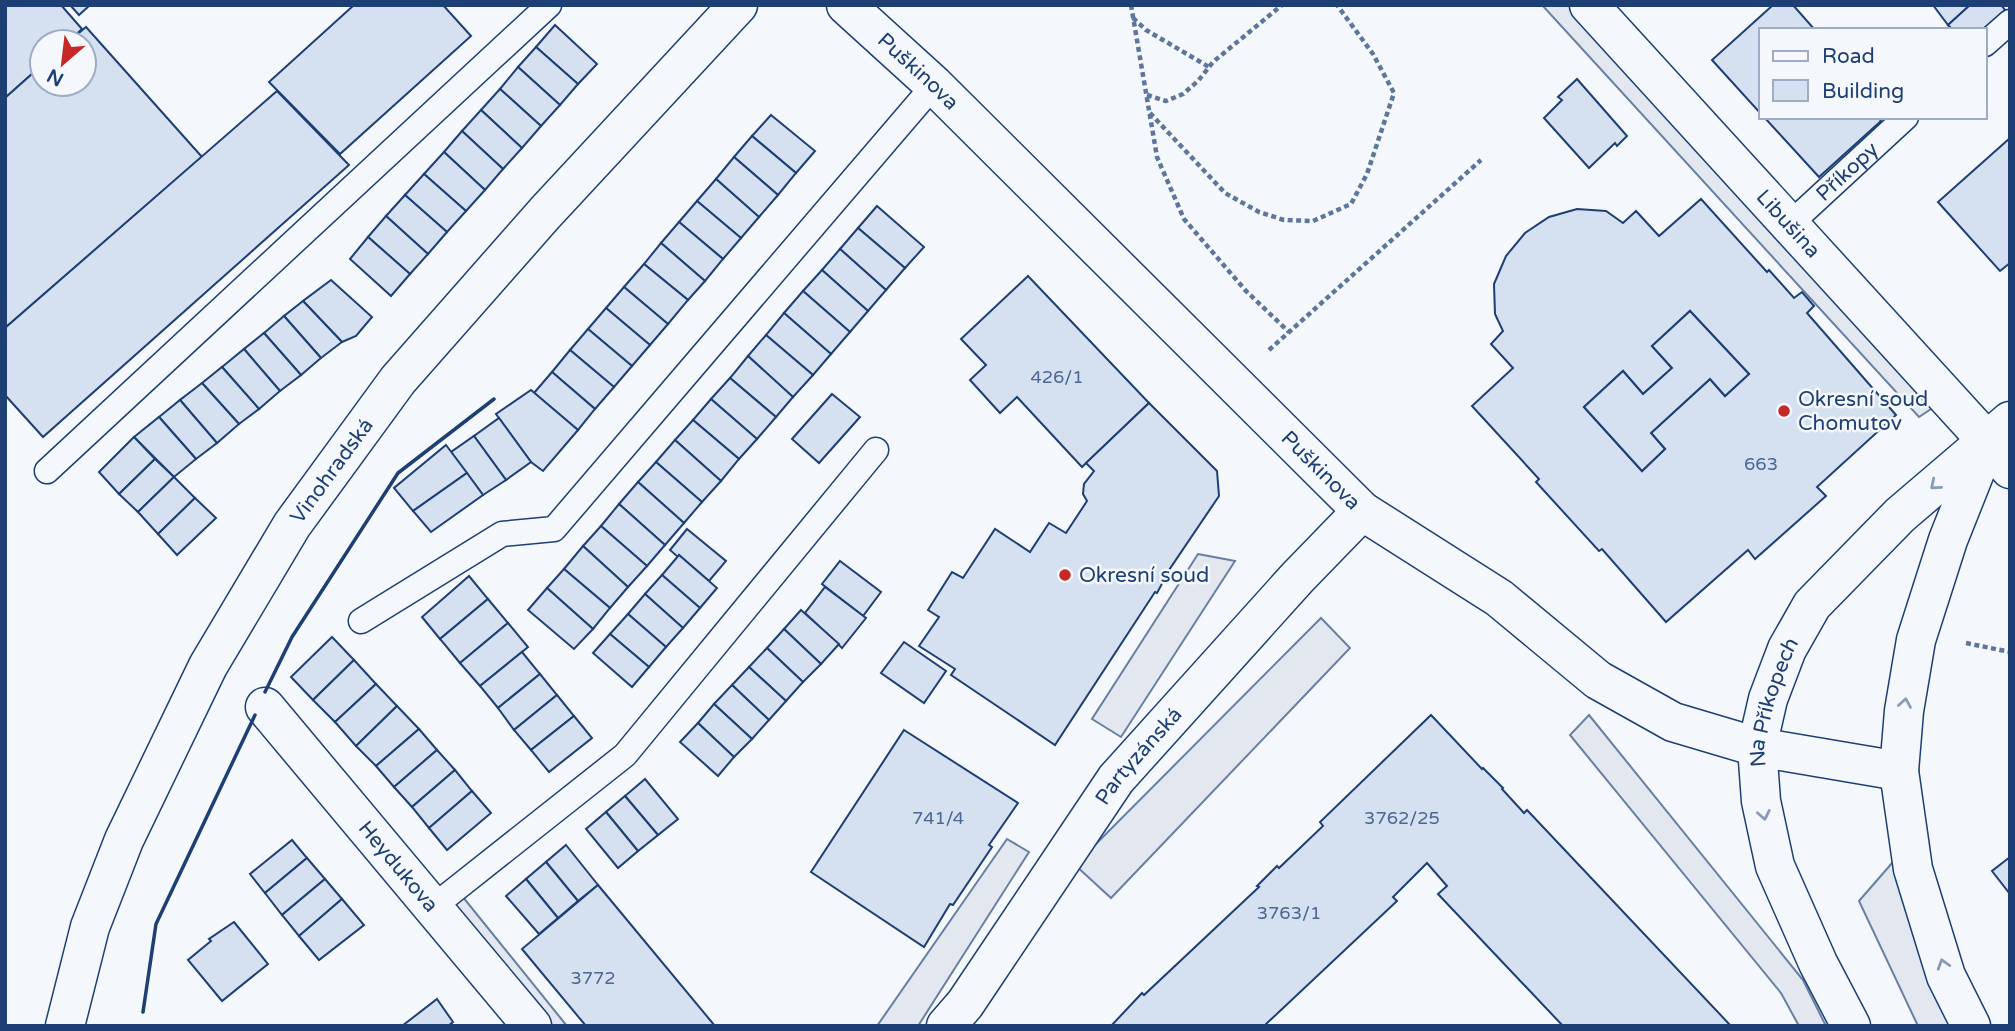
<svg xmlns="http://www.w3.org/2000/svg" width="2015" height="1031" font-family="'Varela Round',sans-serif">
<rect width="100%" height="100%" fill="#f4f7fb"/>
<g fill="#e3e8f0" stroke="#687fa3" stroke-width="2">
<path d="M1542,5h32l366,398 -21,14z"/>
<path d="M1198,554l37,7 -114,176 -29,-18z"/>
<path d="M1321,618l29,30 -239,250 -36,-33z"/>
<path d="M1589,715l214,265 23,46h-27l-18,-33 -211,-258z"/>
<path d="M1007,839l22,13 -111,174h-41z"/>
<path d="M1899,855l62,171h-43l-59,-125z"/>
<path d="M454,886l113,140h-30l-102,-123z"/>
</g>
<g fill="#d5e0f0" stroke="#1d3f73" stroke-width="2" fill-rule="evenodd">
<path d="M5,5h56l21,24 -14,13h-26v23l-37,33z"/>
<path d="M70,5h20l-11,10z"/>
<path d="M354,5h89l28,31 -131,118 -71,-72z"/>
<path d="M1773,5h20l22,25h-54v84l-49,-54z"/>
<path d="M1933,5h37l-22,20z"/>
<path d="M1970,5h31l4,5 -21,20h-31l-5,-5z"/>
<path d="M555,25l42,39 -19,20 -42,-37z"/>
<path d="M86,27l116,130 -197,171v-230l37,-33v19h42v-42h-16z"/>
<path d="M536,47l42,37 -18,21 -42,-38z"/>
<path d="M518,67l42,38 -19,21 -41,-37z"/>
<path d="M1577,79l50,57 -10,10 -2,-3 -26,25 -45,-50 18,-18 -4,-3z"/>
<path d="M500,89l41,37 -19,22 -41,-38z"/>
<path d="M277,91l72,74 -306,272 -38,-42v-67z"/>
<path d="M481,110l41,38 -19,21 -41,-38z"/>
<path d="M771,115l44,36 -19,22 -44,-37z"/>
<path d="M1764,117h114l3,4 -62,56z"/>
<path d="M462,131l41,38 -18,21 -41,-38z"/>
<path d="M752,136l44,37 -18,22 -44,-38z"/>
<path d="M2010,138v125l-10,8 -62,-69z"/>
<path d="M444,152l41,38 -19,21 -42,-37z"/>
<path d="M734,157l44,38 -19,22 -43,-38z"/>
<path d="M424,174l42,37 -19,21 -42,-37z"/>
<path d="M716,179l43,38 -18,21 -44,-37z"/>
<path d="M405,195l42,37 -19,22 -42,-38z"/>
<path d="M1701,199l66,73 2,-2 25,28 8,-6 12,14 -7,7 89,102 -79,72 9,9 -71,63 -7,-9 -82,72 -64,-73 -3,2 -63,-69 3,-3 -67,-73 41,-38 -22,-24 12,-13 -8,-17 -1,-30 12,-28 19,-23 24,-16 28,-8 29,2 17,12 13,-12 23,25zM1690,311l59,63 -24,22 -15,-17 -59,54 14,16 -23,22 -58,-64 39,-36 20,23 29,-26 -20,-22z"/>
<path d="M697,201l44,37 -18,21 -44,-37z"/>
<path d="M877,206l47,41 -19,21 -47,-40z"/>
<path d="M386,216l42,38 -18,20 -42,-37z"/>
<path d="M679,222l44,37 -18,22 -44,-38z"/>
<path d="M858,228l47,40 -19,22 -46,-41z"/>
<path d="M368,237l42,37 -19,22 -41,-37z"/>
<path d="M661,243l44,38 -17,19 -44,-36z"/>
<path d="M840,249l46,41 -18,21 -46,-41z"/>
<path d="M644,264l44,36 -20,24 -44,-37z"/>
<path d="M822,270l46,41 -18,21 -47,-41z"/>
<path d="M1028,276l121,127 -67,64 -65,-70 -17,16 -30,-33 16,-15 -25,-26z"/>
<path d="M331,280l41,37 -16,19 -14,6 -39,-41z"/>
<path d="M624,287l44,37 -18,21 -44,-37z"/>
<path d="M803,291l47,41 -19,22 -47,-41z"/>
<path d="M303,301l39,41 -21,16 -37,-42z"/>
<path d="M606,308l44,37 -18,21 -44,-37z"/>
<path d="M1690,311l59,63 -24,22 -15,-17 -59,54 14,16 -23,22 -58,-64 39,-36 20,23 29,-26 -20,-22z"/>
<path d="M784,313l47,41 -18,21 -47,-40z"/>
<path d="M284,316l37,42 -20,17 -37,-42z"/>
<path d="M588,329l44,37 -18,21 -44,-37z"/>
<path d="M264,333l37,42 -21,16 -36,-42z"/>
<path d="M766,335l47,40 -20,22 -45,-41z"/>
<path d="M244,349l36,42 -21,18 -37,-42z"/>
<path d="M570,350l44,37 -19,22 -43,-37z"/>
<path d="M748,356l45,41 -17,20 -46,-39z"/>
<path d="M222,367l37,42 -20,15 -37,-41z"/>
<path d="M552,372l43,37 -17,21 -44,-37z"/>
<path d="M730,378l46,39 -19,22 -46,-40z"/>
<path d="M202,383l37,41 -22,19 -37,-43z"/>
<path d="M531,390l47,40 -35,41 -12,-9 -35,-48z"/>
<path d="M832,394l28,23 -41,46 -27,-24z"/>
<path d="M711,399l46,40 -18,20 -46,-39z"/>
<path d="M180,400l37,43 -21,16 -37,-42z"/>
<path d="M1149,403l68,68 2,25 -56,83 1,1 -7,13 -2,-1 -100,153 -104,-70 4,-6 -36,-23 20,-29 -11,-7 24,-38 11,6 32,-49 35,23 19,-29 17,10 21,-32 -4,-7 1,-10 10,-13 -8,-8z"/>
<path d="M159,417l37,42 -22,18 -40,-40z"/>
<path d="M499,418l32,44 -25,18 -32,-44z"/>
<path d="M693,420l46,39 -18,22 -46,-41z"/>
<path d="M474,436l32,44 -23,15 -32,-43z"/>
<path d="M134,437l21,22 -36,35 -20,-22z"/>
<path d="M675,440l46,41 -19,21 -46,-40z"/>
<path d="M446,445l21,28 -54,38 -19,-23z"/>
<path d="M155,459l19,18 -36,35 -19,-18z"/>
<path d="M656,462l46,40 -18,21 -46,-41z"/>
<path d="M467,473l16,22 -52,37 -18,-21z"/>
<path d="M174,477l21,21 -37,36 -20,-22z"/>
<path d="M638,482l46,41 -19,22 -46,-41z"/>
<path d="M195,498l21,20 -39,37 -19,-21z"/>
<path d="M619,504l46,41 -18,21 -46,-40z"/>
<path d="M601,526l46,40 -19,21 -45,-41z"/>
<path d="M687,529l39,32 -17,20 -30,-26 -1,2 -8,-7z"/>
<path d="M583,546l45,41 -18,21 -46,-39z"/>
<path d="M679,555l38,33 -17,20 -38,-33z"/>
<path d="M840,561l41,31 -18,24 -41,-32z"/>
<path d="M564,569l46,39 -17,21 -46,-41z"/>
<path d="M662,575l38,33 -17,20 -38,-34z"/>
<path d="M469,576l19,23 -48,40 -18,-22z"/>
<path d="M825,587l41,31 -24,30 -37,-35z"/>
<path d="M547,588l46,41 -19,20 -46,-39z"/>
<path d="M645,594l38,34 -17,19 -38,-33z"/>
<path d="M488,599l20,24 -48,40 -20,-24z"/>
<path d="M801,610l38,34 -18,20 -37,-35z"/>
<path d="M628,614l38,33 -17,20 -39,-33z"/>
<path d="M508,623l20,24 -48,39 -20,-23z"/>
<path d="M784,629l37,35 -18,18 -36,-34z"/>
<path d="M610,634l39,33 -17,20 -39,-34z"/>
<path d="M332,637l22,23 -41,40 -22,-23z"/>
<path d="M904,642l42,29 -22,32 -43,-30z"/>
<path d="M767,648l36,34 -17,19 -37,-34z"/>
<path d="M522,652l18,22 -42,34 -18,-22z"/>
<path d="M354,660l22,24 -41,38 -22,-22z"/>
<path d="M749,667l37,34 -17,19 -37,-35z"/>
<path d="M540,674l17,21 -43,35 -16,-22z"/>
<path d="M376,684l21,22 -41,40 -21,-24z"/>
<path d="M732,685l37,35 -17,19 -38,-35z"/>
<path d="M557,695l17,21 -43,34 -17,-20z"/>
<path d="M714,704l38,35 -18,18 -36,-34z"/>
<path d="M397,706l22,23 -43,37 -20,-20z"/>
<path d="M1431,715l51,54 1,-1 20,20 -1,1 22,24 3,-3 204,216h-168l-125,-132 9,-8 -20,-23 -34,34 4,4 -133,125h-153l31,-33 2,2 115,-108 -2,-1 20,-20 2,2 44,-42 -3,-4z"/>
<path d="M574,716l18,22 -43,34 -18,-22z"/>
<path d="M698,723l36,34 -16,19 -38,-34z"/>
<path d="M419,729l18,21 -43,37 -18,-21z"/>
<path d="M904,730l114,73 -29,42 3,2 -39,58 -3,-1 -26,43 -113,-75z"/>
<path d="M437,750l18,20 -43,37 -18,-20z"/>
<path d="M455,770l17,21 -43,37 -17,-21z"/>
<path d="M645,779l33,40 -20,16 -33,-39z"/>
<path d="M472,791l19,22 -44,37 -18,-22z"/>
<path d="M625,796l33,39 -20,16 -32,-39z"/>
<path d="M606,812l32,39 -20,17 -32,-39z"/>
<path d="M292,840l15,18 -42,35 -15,-19z"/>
<path d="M566,845l32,40 -20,16 -32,-39z"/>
<path d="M2010,857v37l-18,-23z"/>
<path d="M307,858l18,21 -43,36 -17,-22z"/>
<path d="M546,862l32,39 -20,17 -32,-39z"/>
<path d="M325,879l17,20 -43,37 -17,-21z"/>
<path d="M526,879l32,39 -19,16 -33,-38z"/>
<path d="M598,885l117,141h-129l-64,-77z"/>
<path d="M342,899l22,26 -45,35 -20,-24z"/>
<path d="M234,922l34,42 -46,37 -34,-41 23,-19 -2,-2z"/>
<path d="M437,999l16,23 -5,4h-46z"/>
</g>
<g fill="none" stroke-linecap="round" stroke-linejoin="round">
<g stroke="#1d3f73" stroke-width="27">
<g id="lane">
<path d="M1985,44l25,-22"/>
<path id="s1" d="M1789,225l117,-108"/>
<path d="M47,471l502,-466"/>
<path d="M361,621l141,-87 52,-5 380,-444"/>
<path d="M433,907l192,-152 251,-305"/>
</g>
</g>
<g stroke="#1d3f73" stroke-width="41">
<g id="street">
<path id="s2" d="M846,5l88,80 428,426 137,87 99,82 75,42 84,25 142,24"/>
<path id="s3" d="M1589,5l398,436 23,28"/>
<path id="s4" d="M265,707l267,319"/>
<path id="s5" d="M946,1026l19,-22 151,-225 181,-201 65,-67"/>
</g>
</g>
<g stroke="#1d3f73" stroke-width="41">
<g id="secondary">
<path id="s6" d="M65,1026l25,-99 34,-87 84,-174 84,-141 106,-145 147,-167 193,-208"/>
<path id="s7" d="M1851,1026l-33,-63 -43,-97 -14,-65 -4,-54 11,-48 19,-50 25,-44 88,-90 110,-94"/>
<path d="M1971,1026l-25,-50 -33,-107 -14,-98 5,-60 12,-71 32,-100 37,-93"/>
</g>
</g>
<g stroke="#5e769c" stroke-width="4.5" stroke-dasharray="5 3.5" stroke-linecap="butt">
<path d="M1131,5l26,152 27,62 62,72 43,41"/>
<path d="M1133,18l13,12 63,37"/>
<path d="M1147,95l19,6 17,-7 15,-13 15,-19 69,-57"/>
<path d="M1150,113l75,80 34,19 25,8 29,1 38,-17 16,-30 27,-81 -21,-39 -36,-49"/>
<path d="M1269,350l212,-190"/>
<path d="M1966,643l44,9"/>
</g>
<use href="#lane" stroke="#f4f7fb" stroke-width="24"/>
<use href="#street" stroke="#f4f7fb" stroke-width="38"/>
<use href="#secondary" stroke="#f4f7fb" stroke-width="38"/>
<g stroke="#1d3f73" stroke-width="3.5">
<path d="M265,692l27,-55 106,-164 96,-74"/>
<path d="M143,1012l13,-88 99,-209"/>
</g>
</g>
<defs><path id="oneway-chevron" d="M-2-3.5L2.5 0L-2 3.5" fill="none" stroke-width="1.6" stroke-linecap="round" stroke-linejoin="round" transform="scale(1.75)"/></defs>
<g stroke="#889bb7">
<use href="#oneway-chevron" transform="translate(1935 485) rotate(140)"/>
<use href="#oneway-chevron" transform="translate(1905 703) rotate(-81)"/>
<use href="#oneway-chevron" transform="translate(1764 815) rotate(79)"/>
<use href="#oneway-chevron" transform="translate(1943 964) rotate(-107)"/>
</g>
<g fill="#c62828" stroke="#f4f7fb" stroke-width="2.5">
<circle cx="1784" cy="411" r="7"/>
<circle cx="1065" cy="575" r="7"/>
</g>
<g text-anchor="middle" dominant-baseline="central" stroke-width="5" stroke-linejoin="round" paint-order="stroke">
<g font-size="18" fill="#4b6792">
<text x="1057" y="377">426/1</text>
<text x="1761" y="464">663</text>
<text x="938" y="818">741/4</text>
<text x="1402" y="818">3762/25</text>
<text x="1289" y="913">3763/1</text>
<text x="593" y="978">3772</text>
</g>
<g font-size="21" fill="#1d3f73" stroke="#f4f7fb">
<text stroke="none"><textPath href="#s2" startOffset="98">Puškinova</textPath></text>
<text stroke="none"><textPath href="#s1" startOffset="79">Příkopy</textPath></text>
<text stroke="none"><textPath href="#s3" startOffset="296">Libušina</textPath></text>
<text stroke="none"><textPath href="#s2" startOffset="665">Puškinova</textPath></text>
<text stroke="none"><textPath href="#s6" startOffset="620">Vinohradská</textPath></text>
<text stroke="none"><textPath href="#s7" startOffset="345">Na Příkopech</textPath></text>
<text stroke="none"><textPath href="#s5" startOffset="332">Partyzánská</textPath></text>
<text stroke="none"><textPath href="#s4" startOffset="208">Heydukova</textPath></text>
</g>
<g font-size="21" fill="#1d3f73" stroke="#f4f7fb" text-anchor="start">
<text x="1798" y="399">Okresní soud<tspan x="1798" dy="24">Chomutov</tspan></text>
<text x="1079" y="575">Okresní soud</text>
</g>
</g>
<rect width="2015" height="1031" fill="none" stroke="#1d3f73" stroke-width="14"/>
<rect x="1759" y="28" width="228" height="91" fill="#f4f7fb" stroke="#9eadc5" stroke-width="2"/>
<rect x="1773" y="51" width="35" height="10" fill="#f4f7fb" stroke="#9eadc5" stroke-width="2"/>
<text x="1822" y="63" font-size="21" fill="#1d3f73">Road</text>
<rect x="1773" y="80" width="35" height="21" fill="#d5e0f0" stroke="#9eadc5" stroke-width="2"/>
<text x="1822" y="98" font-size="21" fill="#1d3f73">Building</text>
<g transform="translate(63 63) rotate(208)"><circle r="33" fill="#f4f7fb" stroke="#9eadc5" stroke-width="2"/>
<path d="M0-5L12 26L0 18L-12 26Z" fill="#c62828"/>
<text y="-10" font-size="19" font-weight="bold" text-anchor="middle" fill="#1d3f73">N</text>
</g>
</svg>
